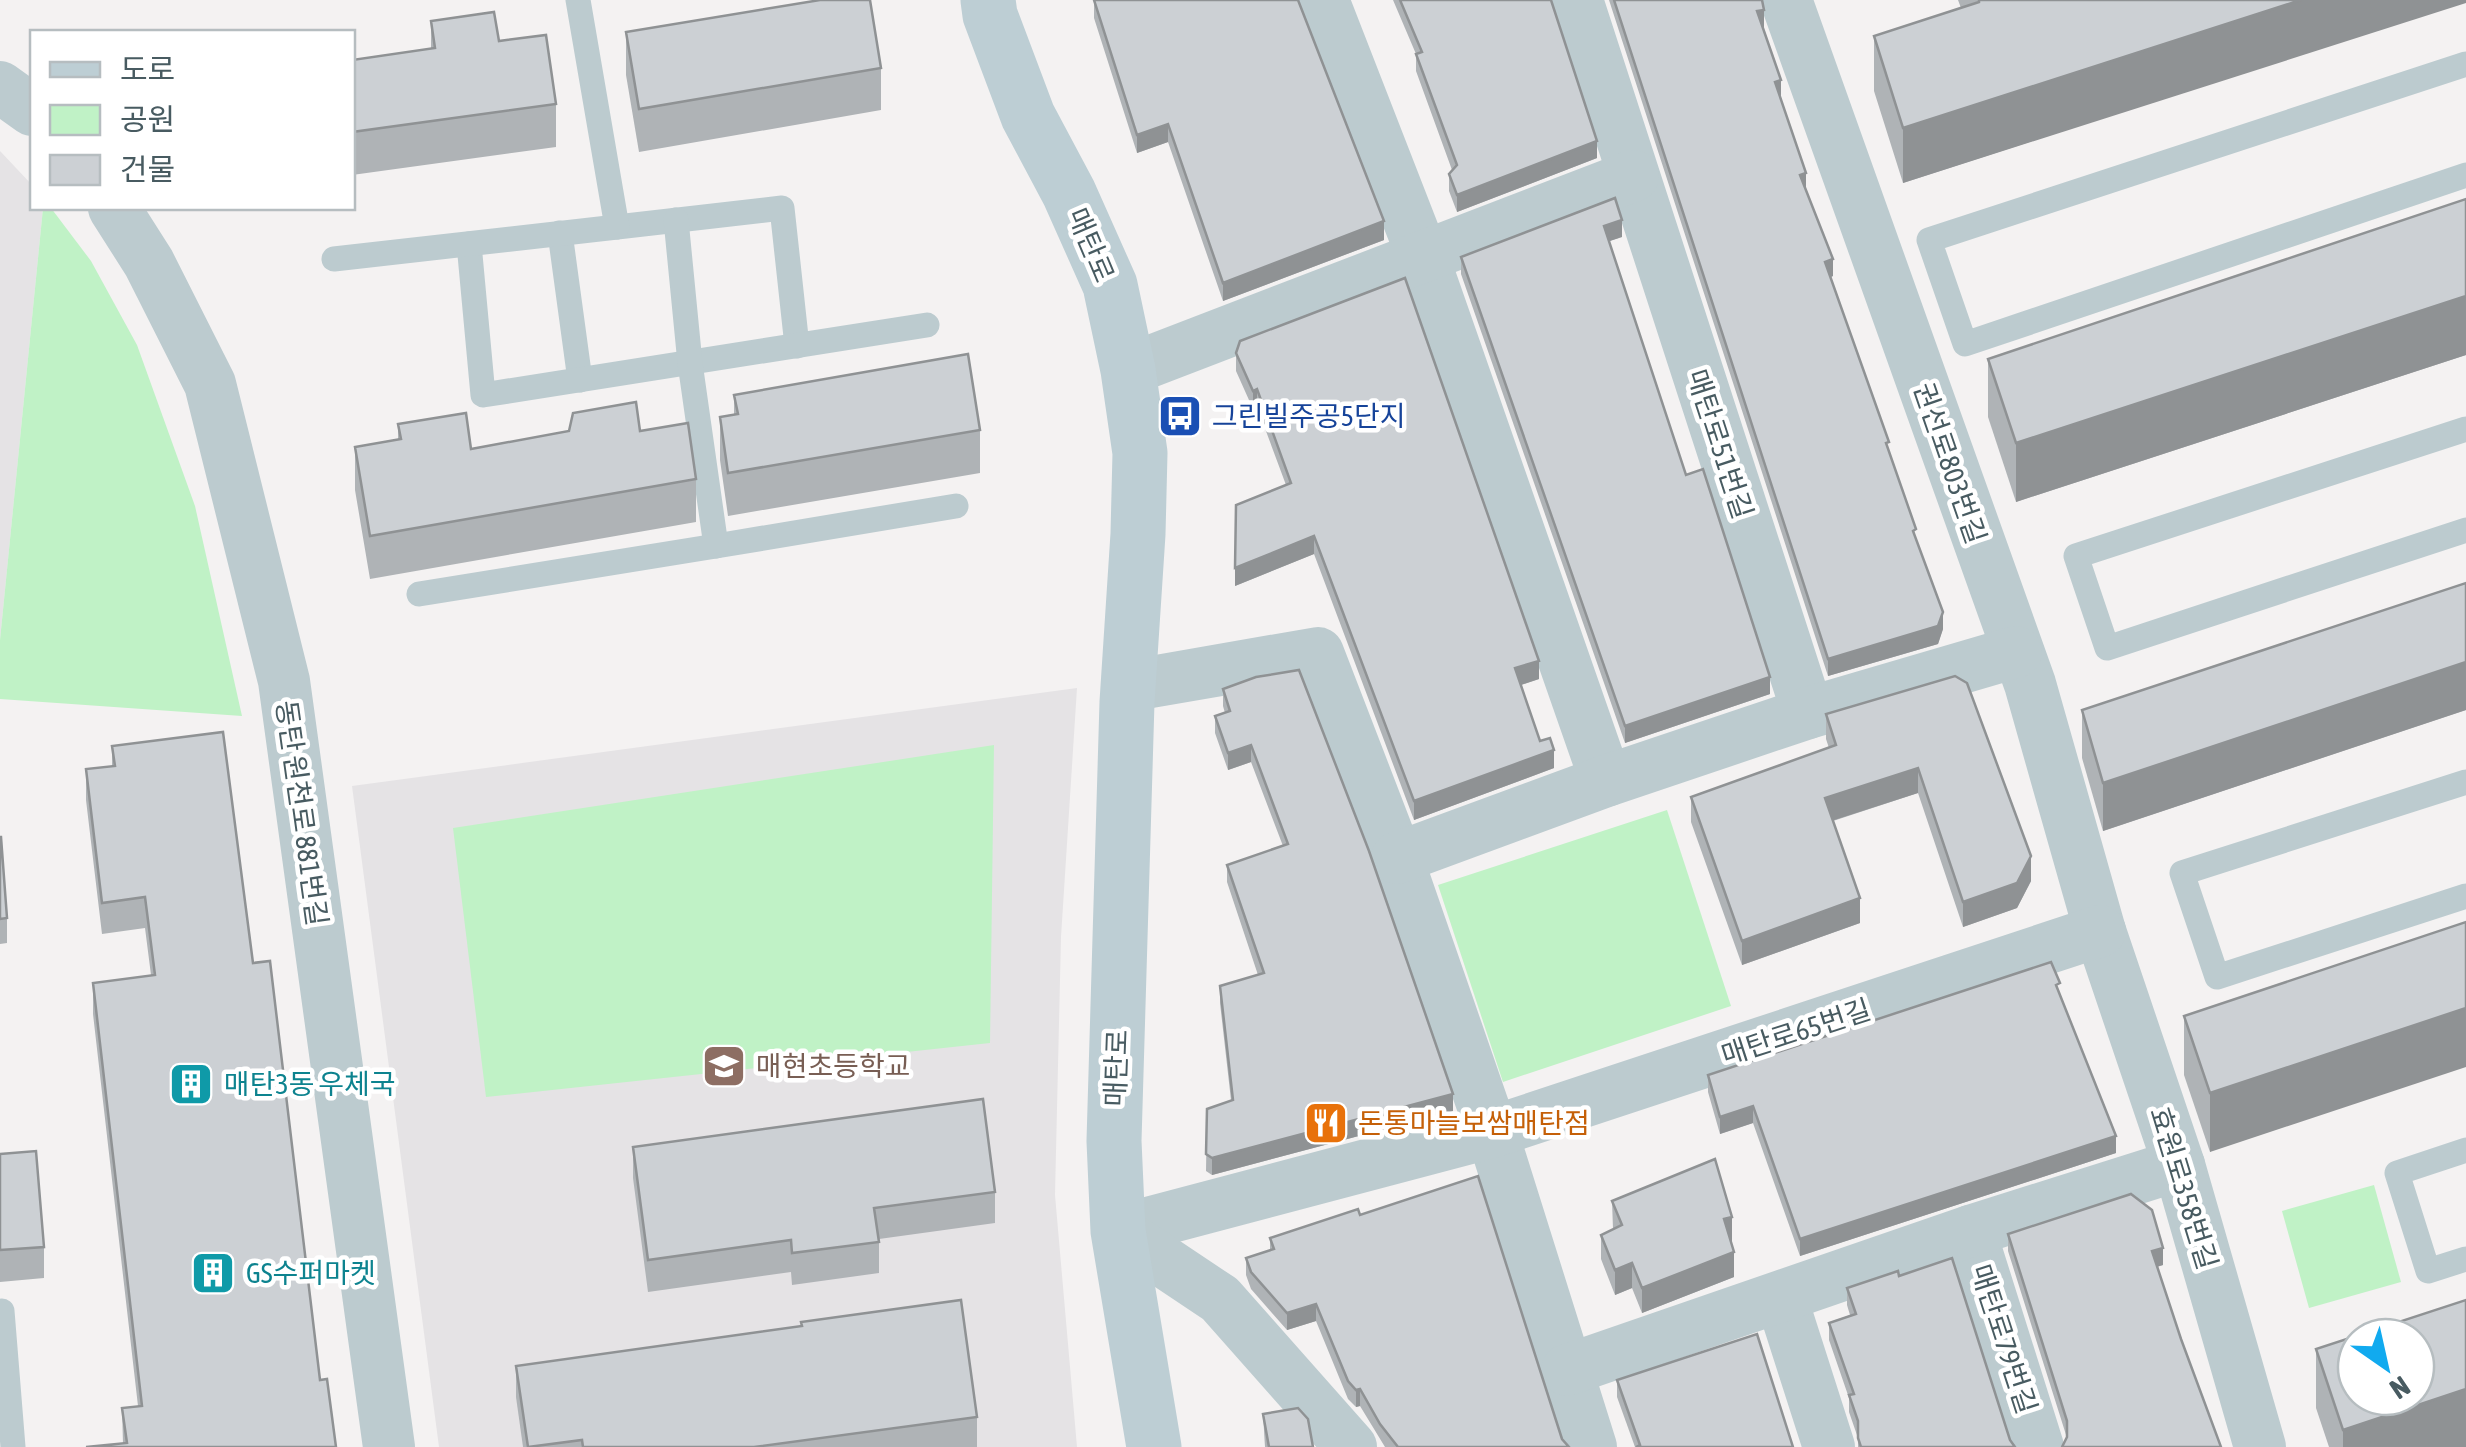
<svg xmlns="http://www.w3.org/2000/svg" width="2466" height="1447" font-family="'Asap Condensed','Noto Sans KR',sans-serif">
<rect width="100%" height="100%" fill="#f4f2f2"/>
<g fill="#e5e3e5">
<path d="M0,151l32,34v23h11l-43,432z"/>
<path d="M1077,688l-16,249 -6,258 22,252h-638l-87,-661z"/>
</g>
<g fill="#c0f2c6">
<path d="M43,208h8l40,53 46,84 58,161 47,210 -242,-17v-59z"/>
<path d="M994,745l-4,298 -504,54 -33,-269z"/>
<path d="M1667,810l64,196 -228,76 -65,-197z"/>
<path d="M2374,1185l27,97 -92,26 -27,-97z"/>
</g>
<g fill="none" stroke-linecap="round" stroke-linejoin="round">
<g stroke="#bccbcf" stroke-width="25">
<path d="M2466,64l-537,176 36,104 501,-169"/>
<path d="M617,227l165,-19 15,138"/>
<path d="M560,233l20,147"/>
<path d="M469,244l14,151 444,-70"/>
<path d="M334,259l283,-32 -39,-227"/>
<path d="M2466,429l-390,127 31,92 359,-118"/>
<path d="M716,546l240,-40"/>
<path d="M419,594l297,-48 -26,-183 -14,-143"/>
<path d="M2466,782l-284,91 35,104 249,-81"/>
<path d="M2466,1150l-69,23 31,98 38,-12"/>
<path d="M2,1311l11,136"/>
</g>
<g stroke="#bccbcf" stroke-width="52">
<path d="M1323,0l100,257 183,524"/>
<path d="M1577,0l231,713"/>
<path d="M1786,0l244,684 70,247 79,234 81,282"/>
<path d="M0,87l32,23"/>
<path d="M114,208l35,55 61,121 74,297 105,766"/>
<path d="M1128,370l505,-194"/>
<path d="M1128,686l190,-33 79,205 95,274 99,315"/>
<path d="M1397,858l209,-77 202,-68 208,-61"/>
<path d="M1118,1231l374,-99 608,-201"/>
<path d="M1118,1231l102,68 131,148"/>
<path d="M1970,1231l68,216"/>
<path d="M1781,1297l48,150"/>
<path d="M1567,1370l403,-139 209,-66"/>
</g>
<path stroke="#bdced4" stroke-width="55" d="M988,0l2,15 38,101 41,77 41,92 18,85 12,83 -2,81 -11,168 -13,439 4,90 36,216"/>
</g>
<g fill="#afb3b6">
<path d="M1094,0l290,240 -161,61 -55,-159 -31,11 -43,-135z"/>
<path d="M1393,0h158l46,158 -140,54 -8,-21v-17l3,-4 -36,-99v-17z"/>
<path d="M1609,0h153l2,27h-2l44,163 27,86 -2,1 58,175 54,177 -5,15 -110,32z"/>
<path d="M1958,0h508l-563,183 -29,-92v-55l87,-28z"/>
<path d="M431,21l68,20 57,63v43l-204,28v-115l79,-11z"/>
<path d="M626,32l255,36v42l-242,42 -13,-77z"/>
<path d="M2466,199v156l-450,147 -28,-85v-58z"/>
<path d="M1622,237l-13,4 77,234 84,219 -145,49 -164,-469v-17z"/>
<path d="M1236,353l303,326 -18,6 19,56 14,27 -140,52 -100,-266 -79,32 51,-101 -29,-78 -4,2 -17,-38z"/>
<path d="M734,395l246,35v43l-252,43 -8,-56v-43l14,-2z"/>
<path d="M398,424l73,25 169,-18 56,48v43l-326,57 -15,-89v-43l43,-8z"/>
<path d="M2466,583v127l-363,121 -21,-73v-48z"/>
<path d="M1955,676l76,205 -14,27 -54,19 -45,-134 -85,28 27,102 -118,42 -51,-143v-25l138,-49 -3,-9v-25z"/>
<path d="M1223,689l230,422 -241,64 -6,-4 1,-62 24,-9 -11,-97v-17l38,-11 -31,-93v-17l56,-19 -32,-84 -23,8 -13,-37v-17l10,-3 -2,-7z"/>
<path d="M112,746l141,217 67,417 16,67 -213,-3 -1,-36 16,-2 -45,-392v-31l58,-8 -6,-47 -43,6 -16,-134v-31l26,-3z"/>
<path d="M0,837l7,81v25l-7,1z"/>
<path d="M2466,922l-256,230 -26,-77v-59z"/>
<path d="M2060,995l56,158 -316,103 -47,-133 -33,11 -12,-42v-17z"/>
<path d="M633,1147l362,45v31l-116,16v34l-87,12 -1,-13 -143,20 -15,-114z"/>
<path d="M0,1154l44,93v31l-44,4z"/>
<path d="M1612,1201l120,40 -1,1 3,35 -92,36 -10,-25 -17,7 -14,-36v-24l12,-6z"/>
<path d="M1360,1215l202,224 7,8h-184l-25,-41 -4,1 -8,-8 -32,-78 -29,9 -36,-41 -5,-14v-17l24,-8v-12z"/>
<path d="M2008,1234l155,31 -6,2 24,72 -114,99 -59,-187z"/>
<path d="M1899,1276l111,164 5,7h-157v-9l-9,-26v-14l-20,-58v-17l21,-8 -3,-10v-17z"/>
<path d="M2316,1349l150,98h-137l-13,-39z"/>
<path d="M516,1366l461,51v30h-454l-7,-50z"/>
<path d="M1617,1380l176,67h-158l-18,-50z"/>
<path d="M1263,1414l50,33h-48z"/>
</g>
<g fill="#8f9294">
<path d="M2301,0h165v3l-563,180v-55z"/>
<path d="M1764,10v17l-7,1v-17z"/>
<path d="M1781,80v17l-6,-15z"/>
<path d="M1168,124v18l-31,11v-18z"/>
<path d="M1597,141v17l-140,54v-17z"/>
<path d="M1806,173v17l-6,-15z"/>
<path d="M1622,220v17l-18,6v-17z"/>
<path d="M1384,221v19l-161,61v-18z"/>
<path d="M1833,259v17l-8,3v-17z"/>
<path d="M2466,296v59l-450,147v-59z"/>
<path d="M1257,389v18l-4,2v-18z"/>
<path d="M1314,536v18l-79,32v-18z"/>
<path d="M1943,612v17l-5,15 -110,32v-17z"/>
<path d="M1539,661v18l-24,8v-19z"/>
<path d="M2466,662v48l-363,121v-48z"/>
<path d="M1770,677v17l-145,49v-17z"/>
<path d="M1251,745v17l-23,8v-17z"/>
<path d="M1554,750v18l-140,52v-19z"/>
<path d="M1918,768v25l-93,30v-25z"/>
<path d="M2031,856v25l-14,27 -54,19v-25z"/>
<path d="M1860,898v25l-118,42v-24z"/>
<path d="M2466,1008v59l-256,85v-59z"/>
<path d="M1453,1094v17l-241,64v-17z"/>
<path d="M1753,1106v17l-33,11v-17z"/>
<path d="M2116,1136v17l-316,103v-17z"/>
<path d="M1732,1217v24l-8,3v-25z"/>
<path d="M2163,1248v17l-11,3v-17z"/>
<path d="M1734,1252v25l-92,36v-25z"/>
<path d="M1632,1263v25l-17,7v-25z"/>
<path d="M1316,1304v17l-29,9v-17z"/>
<path d="M1360,1389v17l-4,1v-17z"/>
<path d="M2466,1389v58h-123v-17z"/>
</g>
<g fill="#ccd0d4" stroke="#8f9294" stroke-width="2.5" fill-rule="evenodd">
<path d="M820,0h50l11,68 -242,41 -13,-77z"/>
<path d="M1094,0h204l86,221 -161,62 -55,-159 -31,11z"/>
<path d="M1400,0h151l46,141 -140,54 -8,-21 8,-9 -41,-111 6,-2z"/>
<path d="M1614,0h148l2,10 -7,1 24,69 -6,2 31,91 -6,2 33,84 -8,3 64,180 -3,1 30,86 -3,2 30,81 -5,14 -110,33z"/>
<path d="M1979,0h322l-398,128 -29,-92 105,-34z"/>
<path d="M494,12l5,29 47,-6 10,69 -204,28v-72l83,-12 -4,-27z"/>
<path d="M1615,198l7,22 -18,6 82,249 17,-6 67,208 -145,49 -164,-469z"/>
<path d="M2466,199v97l-450,147 -28,-84z"/>
<path d="M1405,278l134,383 -24,7 25,73 10,-3 4,12 -140,51 -100,-265 -79,32 1,-63 55,-22 -34,-94 -4,2 -17,-38 4,-12z"/>
<path d="M968,354l12,76 -252,43 -8,-56 18,-3 -4,-19z"/>
<path d="M636,402l4,29 48,-8 8,56 -326,57 -15,-89 46,-8 -3,-15 68,-11 5,36 98,-18 4,-18z"/>
<path d="M2466,583v79l-363,121 -21,-73z"/>
<path d="M1299,670l70,181 84,243 -241,64 -6,-4 1,-45 26,-9 -13,-114 44,-13 -37,-108 61,-21 -37,-99 -23,8 -13,-37 15,-5 -7,-22 33,-12z"/>
<path d="M1955,676l12,7 64,173 -14,27 -54,19 -45,-134 -93,30 35,100 -118,43 -51,-144 145,-52 -10,-31z"/>
<path d="M223,732l30,231 17,-2 50,419 7,-1 9,68h-250l41,-4 -5,-35 20,-2 -49,-423 62,-8 -10,-78 -43,6 -16,-134 29,-3 -3,-20z"/>
<path d="M0,837h1l6,81 -7,1z"/>
<path d="M2466,922v86l-256,85 -26,-77z"/>
<path d="M2051,962l9,21 -4,2 60,151 -316,103 -47,-133 -33,11 -12,-42z"/>
<path d="M983,1099l12,93 -121,16 5,34 -87,11 -1,-13 -143,20 -15,-113z"/>
<path d="M36,1151l8,96 -44,3v-96z"/>
<path d="M1715,1159l17,58 -8,2 10,33 -92,36 -10,-25 -17,7 -14,-35 21,-10 -10,-24z"/>
<path d="M1478,1176l84,263 7,8h-171l-18,-23 -20,-35 -4,1 -8,-9 -32,-77 -29,9 -36,-41 -5,-14 28,-9 -4,-11 88,-29 2,6z"/>
<path d="M2131,1194l21,16 11,38 -11,3 29,88 40,108h-159l5,-10v-16l-59,-187z"/>
<path d="M1952,1258l58,182 5,7h-154l-3,-9v-17l-9,-26 5,-1 -25,-71 27,-9 -9,-26 51,-17 1,5z"/>
<path d="M961,1300l16,117 -223,30h-171l-1,-7 -54,7 -12,-81 286,-40 -1,-4z"/>
<path d="M2466,1300v89l-123,41 -27,-81zM2356,1337h60v60h-60z"/>
<path d="M1757,1334l36,113h-157l4,-2 -23,-65z"/>
<path d="M1298,1408l10,11 5,28h-44l-6,-33z"/>
</g>
<defs>
<g id="bus-square" transform="scale(2.25)"><rect x="-9" y="-9" width="18" height="18" rx="4" fill="#1a4fb4" stroke="#fff"/><path d="M-5-6H5V4H4V6H2V4H-2V6H-4V4H-5ZM-3.5-4V0h7V-4ZM-3.5 1.2v1.5H-2V1.2ZM2 1.2v1.5H3.5V1.2Z" fill="#fff"/></g>
<g id="school-square" transform="scale(2.25)"><rect x="-9" y="-9" width="18" height="18" rx="4" fill="#8d6e63" stroke="#fff"/><path d="M0-5L7-2L0 1L-7-2ZM-4 1L0 2.5L4 1V4Q0 6-4 4Z" fill="#fff"/></g>
<g id="building-square" transform="scale(2.25)"><rect x="-9" y="-9" width="18" height="18" rx="4" fill="#0f9aa8" stroke="#fff"/><path d="M-4-6H4V6H1V3H-1V6H-4ZM-2.5-4.3h1.7v1.8h-1.7ZM.8-4.3h1.7v1.8H.8ZM-2.5-1h1.7V.8h-1.7ZM.8-1h1.7V.8H.8Z" fill="#fff"/></g>
<g id="restaurant-square" transform="scale(2.25)"><rect x="-9" y="-9" width="18" height="18" rx="4" fill="#e8710a" stroke="#fff"/><path d="M-5-6h1v4h1v-4h1v4h1v-4h1v5L-1.5 .5V6h-2V.5L-5-1ZM5-6V6H3V1.5H1.5Q1.5-4 5-6Z" fill="#fff"/></g>
</defs>
<g fill-rule="evenodd">
<use href="#bus-square" x="1180" y="416"/>
<use href="#school-square" x="724" y="1066"/>
<use href="#building-square" x="191" y="1084"/>
<use href="#restaurant-square" x="1326" y="1123"/>
<use href="#building-square" x="213" y="1273"/>
</g>
<g text-anchor="middle" dominant-baseline="central" stroke-width="9" stroke-linejoin="round" paint-order="stroke">
<g font-size="28" fill="#485b61" stroke="#fff">
<text transform="translate(1091 245) rotate(67)">매탄로</text>
<text transform="translate(1720 444) rotate(72)">매탄로51번길</text>
<text transform="translate(1950 463) rotate(71)">권선로803번길</text>
<text transform="translate(302 813) rotate(82)">동탄 원천로 881번길</text>
<text transform="translate(1796 1032) rotate(-18)">매탄로65번길</text>
<text transform="translate(1116 1068) rotate(-88)">매탄로</text>
<text transform="translate(2184 1188) rotate(73)">효원로358번길</text>
<text transform="translate(2004 1339) rotate(72)">매탄로79번길</text>
</g>
<g font-size="28" fill="#164399" stroke="#fff" text-anchor="start">
<text x="1212" y="416">그린빌주공5단지</text>
</g>
<g font-size="28" fill="#785e54" stroke="#fff" text-anchor="start">
<text x="756" y="1066">매현초등학교</text>
</g>
<g font-size="28" fill="#0d838f" stroke="#fff" text-anchor="start">
<text x="224" y="1084">매탄3동 우체국</text>
<text x="246" y="1273">GS수퍼마켓</text>
</g>
<g font-size="28" fill="#c56008" stroke="#fff" text-anchor="start">
<text x="1358" y="1123">돈통마늘보쌈매탄점</text>
</g>
</g>
<rect x="30" y="30" width="325" height="180" fill="#ffffff" stroke="#b6bdc0" stroke-width="2.5"/>
<rect x="50" y="62" width="50" height="15" fill="#bdced4" stroke="#b6bdc0" stroke-width="2.5"/>
<text x="120" y="80" font-size="30" fill="#485b61">도로</text>
<rect x="50" y="105" width="50" height="30" fill="#c0f2c6" stroke="#b6bdc0" stroke-width="2.5"/>
<text x="120" y="130" font-size="30" fill="#485b61">공원</text>
<rect x="50" y="155" width="50" height="30" fill="#ccd0d4" stroke="#b6bdc0" stroke-width="2.5"/>
<text x="120" y="180" font-size="30" fill="#485b61">건물</text>
<g transform="translate(2386 1367) rotate(146)"><circle r="48" fill="#ffffff" stroke="#b6bdc0" stroke-width="2.5"/>
<path d="M0-8L18 38L0 25L-18 38Z" fill="#11aaef"/>
<text y="-15" font-size="28" font-weight="bold" text-anchor="middle" fill="#485b61">N</text>
</g>
</svg>
